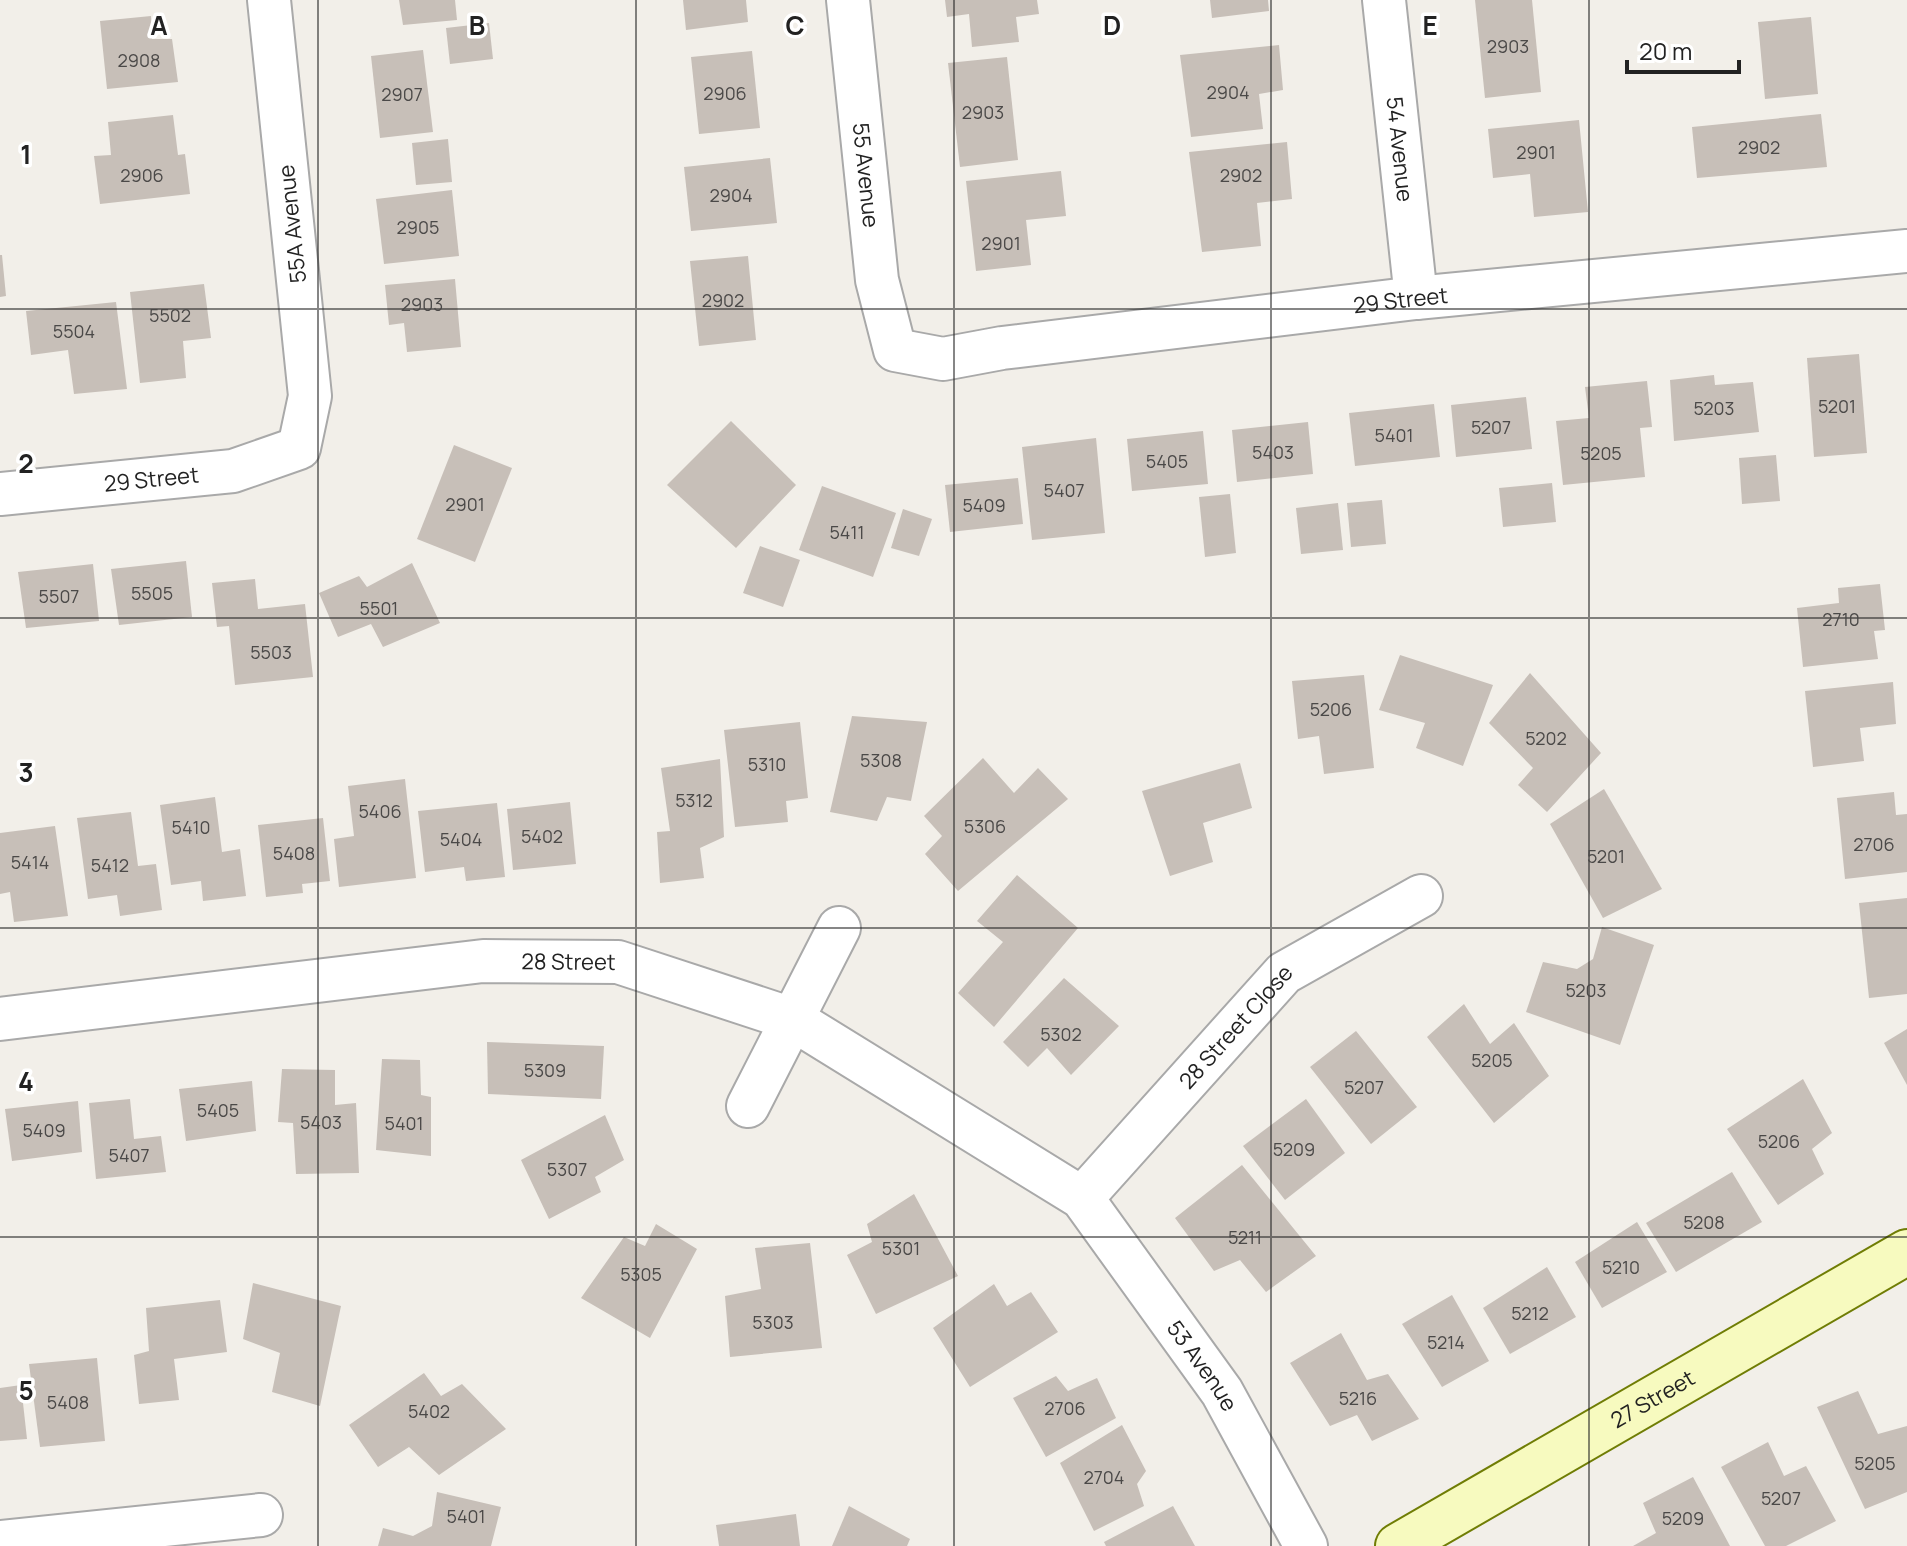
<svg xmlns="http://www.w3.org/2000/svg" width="1907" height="1546" font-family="Manrope,sans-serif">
<rect width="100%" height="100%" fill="#f2efe9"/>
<g fill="#c7bfb8">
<path d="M399,0h56l2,20 -54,5z"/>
<path d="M683,0h63l2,22 -62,8z"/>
<path d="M945,0h92l2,14 -23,3 3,25 -47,5 -3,-33 -22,3z"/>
<path d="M1210,0h58l1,11 -57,7z"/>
<path d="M1475,0h57l9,92 -56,6z"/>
<path d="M151,16l1,23h20l6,43 -71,7 -7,-68z"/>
<path d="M1811,17l7,77 -53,5 -7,-77z"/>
<path d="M489,23l4,36 -43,5 -4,-36z"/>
<path d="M1279,45l4,45 -24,4 4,35 -72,8 -11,-82z"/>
<path d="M423,50l10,82 -53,6 -9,-82z"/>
<path d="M752,51l8,77 -61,6 -8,-77z"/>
<path d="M1007,57l11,103 -58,7 -12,-104z"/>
<path d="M1821,114l6,53 -130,11 -5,-51z"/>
<path d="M173,115l5,40 7,-1 5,40 -90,10 -6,-48 17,-1 -3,-33z"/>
<path d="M1579,120l9,92 -54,5 -4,-43 -37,4 -5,-49z"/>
<path d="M448,139l4,43 -36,3 -4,-42z"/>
<path d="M1287,142l5,57 -35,4 4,43 -59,6 -13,-100z"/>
<path d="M770,158l7,65 -86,8 -7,-64z"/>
<path d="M1061,171l5,45 -40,4 5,45 -55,6 -10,-90z"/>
<path d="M452,190l7,66 -75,8 -8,-65z"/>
<path d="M0,255h2l4,41 -6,1z"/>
<path d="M748,256l8,84 -57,6 -9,-85z"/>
<path d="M455,279l6,68 -54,5 -3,-29 -15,2 -4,-40z"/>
<path d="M204,284l7,54 -28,3 3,37 -46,5 -10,-91z"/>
<path d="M116,302l11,87 -53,5 -6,-44 -37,5 -5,-44z"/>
<path d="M1859,354l8,99 -53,4 -7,-99z"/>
<path d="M1714,375l1,10 38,-3 6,50 -85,9 -4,-61z"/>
<path d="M1647,381l5,46 -12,1 5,49 -82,8 -7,-64 33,-3 -4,-31z"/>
<path d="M1526,397l6,52 -76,8 -5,-52z"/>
<path d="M1434,404l6,53 -85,9 -6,-53z"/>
<path d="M731,421l65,64 -60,63 -69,-63z"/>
<path d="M1308,422l5,52 -76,8 -5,-52z"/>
<path d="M1203,431l5,53 -76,7 -5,-52z"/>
<path d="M1096,438l9,95 -73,7 -10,-93z"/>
<path d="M454,445l58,23 -37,94 -58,-23z"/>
<path d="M1776,455l4,46 -38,3 -3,-46z"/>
<path d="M1018,478l5,46 -73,8 -5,-47z"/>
<path d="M1552,483l4,39 -53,5 -4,-39z"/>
<path d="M822,486l74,27 -23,64 -74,-27z"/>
<path d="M1230,494l6,59 -31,4 -6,-60z"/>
<path d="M1382,500l4,44 -35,3 -4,-44z"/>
<path d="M1338,503l5,47 -42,4 -5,-46z"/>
<path d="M903,509l29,10 -13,37 -28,-8z"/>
<path d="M760,546l40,14 -17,47 -40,-14z"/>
<path d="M186,561l6,56 -73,8 -8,-56z"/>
<path d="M412,563l28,60 -57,24 -12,-23 -33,13 -19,-44 40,-17 8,11z"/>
<path d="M93,564l6,57 -73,7 -8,-56z"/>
<path d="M255,579l3,30 47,-5 8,73 -78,8 -6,-59 -12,1 -5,-44z"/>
<path d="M1880,584l5,46 -11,1 4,28 -75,8 -6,-59 42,-5 -1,-15z"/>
<path d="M1400,655l93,30 -30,81 -47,-18 9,-25 -46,-13z"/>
<path d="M1530,673l71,80 -54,59 -29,-27 15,-17 -44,-45z"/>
<path d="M1364,675l10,93 -50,6 -5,-38 -21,3 -6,-58z"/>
<path d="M1893,682l3,42 -36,4 4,33 -51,6 -8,-76z"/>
<path d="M852,716l75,6 -16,79 -24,-4 -10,24 -47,-9z"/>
<path d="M800,722l8,76 -22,3 2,21 -53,5 -11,-97z"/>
<path d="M983,758l31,35 24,-25 30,31 -110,92 -33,-37 17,-18 -18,-20z"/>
<path d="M720,759l4,78 -24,11 4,30 -44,5 -3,-51 13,-1 -9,-63z"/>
<path d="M1240,763l12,45 -49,15 10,39 -43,14 -28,-85z"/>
<path d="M405,779l11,99 -77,9 -5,-48 20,-3 -6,-50z"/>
<path d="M1604,789l58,100 -59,29 -53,-94z"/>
<path d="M1894,792l2,23 11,-1v58l-62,7 -8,-81z"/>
<path d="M215,797l7,55 18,-3 6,47 -43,5 -2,-20 -30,4 -11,-80z"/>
<path d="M570,802l6,62 -63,6 -6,-61z"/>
<path d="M497,803l8,74 -39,4 -2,-14 -39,5 -7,-61z"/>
<path d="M131,812l7,54 18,-2 6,46 -42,6 -3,-21 -29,4 -11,-81z"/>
<path d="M323,818l7,63 -28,3 1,9 -37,4 -8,-72z"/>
<path d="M55,826l13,90 -54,6 -4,-30 -10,2v-61z"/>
<path d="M1017,875l61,53 -84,99 -36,-34 45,-51 -26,-21z"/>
<path d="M1907,898v96l-38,4 -10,-95z"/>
<path d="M1602,927l52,18 -34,100 -94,-33 17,-50 34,7 16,-10z"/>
<path d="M1064,978l55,48 -48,49 -24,-27 -19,19 -25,-25z"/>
<path d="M1464,1004l26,40 24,-21 35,53 -55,47 -67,-86z"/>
<path d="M1907,1029v56l-23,-42z"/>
<path d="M1356,1031l61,76 -46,37 -61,-77z"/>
<path d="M487,1042l117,4 -3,53 -113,-5z"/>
<path d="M382,1059l38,1 1,35 10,2v59l-55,-6z"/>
<path d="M282,1069l53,1v35l21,-2 3,70 -63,1 -3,-51 -15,-1z"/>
<path d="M1803,1079l29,54 -20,16 12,25 -46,31 -51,-76z"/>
<path d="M252,1081l4,50 -70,10 -7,-52z"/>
<path d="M130,1099l4,40 27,-3 5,36 -70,7 -7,-76z"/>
<path d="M1306,1099l39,54 -60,47 -42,-54z"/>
<path d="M78,1101l4,51 -70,9 -7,-52z"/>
<path d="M605,1115l19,45 -29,17 6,15 -52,27 -28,-59z"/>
<path d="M1242,1165l74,91 -50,36 -26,-32 -26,11 -39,-53z"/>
<path d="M1732,1172l30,50 -86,50 -30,-49z"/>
<path d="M914,1194l44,82 -82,38 -29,-59 25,-13 -5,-18z"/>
<path d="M1637,1222l30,50 -65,36 -27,-46z"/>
<path d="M656,1224l41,25 -47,89 -69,-40 43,-61 21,9z"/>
<path d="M810,1243l12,105 -92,9 -5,-61 36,-7 -6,-41z"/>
<path d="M1547,1267l29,50 -66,37 -27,-46z"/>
<path d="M253,1283l88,23 -21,100 -48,-14 8,-39 -37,-14z"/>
<path d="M994,1284l13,22 24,-14 27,40 -88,55 -37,-59z"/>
<path d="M1452,1295l37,66 -47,26 -40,-63z"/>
<path d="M220,1300l7,52 -53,7 5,41 -40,4 -5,-49 15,-4 -3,-43z"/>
<path d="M1341,1333l26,47 21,-6 31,45 -47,22 -15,-26 -27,11 -40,-63z"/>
<path d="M97,1358l8,83 -65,6 -11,-83z"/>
<path d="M424,1373l17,23 21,-12 44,45 -67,46 -30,-28 -31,20 -29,-42z"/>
<path d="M1056,1376l12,15 29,-13 19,40 -70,39 -33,-59z"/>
<path d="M21,1385l6,54 -27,2v-53z"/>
<path d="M1858,1391l20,43 29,-8v66l-42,17 -48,-102z"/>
<path d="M1122,1425l24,46 -9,13 7,22 -50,25 -34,-68z"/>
<path d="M1768,1442l16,34 22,-10 30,55 -50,25h-21l-44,-79z"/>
<path d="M1693,1477l37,69h-97l23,-13 -13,-30z"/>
<path d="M437,1492l64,15 -10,39h-113l5,-18 30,8 19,-10z"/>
<path d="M849,1506l61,33 -3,7h-75z"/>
<path d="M1173,1506l22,40h-89l-2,-4z"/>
<path d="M796,1514l4,32h-81l-3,-21z"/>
</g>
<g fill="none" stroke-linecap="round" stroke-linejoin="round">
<g stroke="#a9a9a9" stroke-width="46">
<g id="street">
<path id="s1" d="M848,0l29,280 18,70 48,9 59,-11 414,-50 491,-47"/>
<path id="s2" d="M1384,0l32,298"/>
<path id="s3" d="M0,494l233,-23 66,-23 11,-52 -41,-396"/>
<path id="s4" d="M0,1019l483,-58 135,1 174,57 290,179 140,194 84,154"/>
<path d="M748,1106l91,-178"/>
<path id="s5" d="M1082,1198l202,-225 137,-77"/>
<path d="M0,1542l261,-27"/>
</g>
</g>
<g stroke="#707d05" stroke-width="48">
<g id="secondary">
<path id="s6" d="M1398,1546l509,-294"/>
</g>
</g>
<use href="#street" stroke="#fff" stroke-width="42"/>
<use href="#secondary" stroke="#f7fabf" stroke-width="44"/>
</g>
<path fill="none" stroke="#222" stroke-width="2" stroke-opacity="0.55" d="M318,0v1546M636,0v1546M954,0v1546M1271,0v1546M1589,0v1546M0,309h1907M0,618h1907M0,928h1907M0,1237h1907"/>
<g text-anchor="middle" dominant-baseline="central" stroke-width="7" stroke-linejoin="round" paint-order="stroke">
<g font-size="18" fill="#4b4948">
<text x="1508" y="46">2903</text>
<text x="139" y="60">2908</text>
<text x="1228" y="92">2904</text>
<text x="725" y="93">2906</text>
<text x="402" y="94">2907</text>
<text x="983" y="112">2903</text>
<text x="1759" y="147">2902</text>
<text x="1536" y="152">2901</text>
<text x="142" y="175">2906</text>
<text x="1241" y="175">2902</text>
<text x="731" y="195">2904</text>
<text x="418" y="227">2905</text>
<text x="1001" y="243">2901</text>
<text x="723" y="300">2902</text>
<text x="422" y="304">2903</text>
<text x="170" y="315">5502</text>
<text x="74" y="331">5504</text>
<text x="1837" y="406">5201</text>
<text x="1714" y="408">5203</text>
<text x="1491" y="427">5207</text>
<text x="1394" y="435">5401</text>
<text x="1273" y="452">5403</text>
<text x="1601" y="453">5205</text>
<text x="1167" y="461">5405</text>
<text x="1064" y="490">5407</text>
<text x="465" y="504">2901</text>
<text x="984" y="505">5409</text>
<text x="847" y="532">5411</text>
<text x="152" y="593">5505</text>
<text x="59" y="596">5507</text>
<text x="379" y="608">5501</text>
<text x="1841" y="619">2710</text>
<text x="271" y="652">5503</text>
<text x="1331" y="709">5206</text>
<text x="1546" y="738">5202</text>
<text x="881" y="760">5308</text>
<text x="767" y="764">5310</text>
<text x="694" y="800">5312</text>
<text x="380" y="811">5406</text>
<text x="985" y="826">5306</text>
<text x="191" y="827">5410</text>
<text x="542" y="836">5402</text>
<text x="461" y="839">5404</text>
<text x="1874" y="844">2706</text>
<text x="294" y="853">5408</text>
<text x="1606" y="856">5201</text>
<text x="30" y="862">5414</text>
<text x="110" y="865">5412</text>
<text x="1586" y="990">5203</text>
<text x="1061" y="1034">5302</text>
<text x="1492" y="1060">5205</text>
<text x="545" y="1070">5309</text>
<text x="1364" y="1087">5207</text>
<text x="218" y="1110">5405</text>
<text x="321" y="1122">5403</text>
<text x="404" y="1123">5401</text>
<text x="44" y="1130">5409</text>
<text x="1779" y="1141">5206</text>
<text x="1294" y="1149">5209</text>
<text x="129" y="1155">5407</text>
<text x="567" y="1169">5307</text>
<text x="1704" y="1222">5208</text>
<text x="1245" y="1237">5211</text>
<text x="901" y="1248">5301</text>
<text x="1621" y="1267">5210</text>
<text x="641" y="1274">5305</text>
<text x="1530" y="1313">5212</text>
<text x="773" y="1322">5303</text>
<text x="1446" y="1342">5214</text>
<text x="1358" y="1398">5216</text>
<text x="68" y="1402">5408</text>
<text x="1065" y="1408">2706</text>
<text x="429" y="1411">5402</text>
<text x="1875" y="1463">5205</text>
<text x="1104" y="1477">2704</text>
<text x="1781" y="1498">5207</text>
<text x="466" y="1516">5401</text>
<text x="1683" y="1518">5209</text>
</g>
<g font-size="22" fill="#222" stroke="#fff">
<text stroke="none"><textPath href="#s2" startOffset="150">54 Avenue</textPath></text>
<text stroke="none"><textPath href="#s1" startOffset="176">55 Avenue</textPath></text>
<text transform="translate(292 224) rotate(-96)">55A Avenue</text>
<text stroke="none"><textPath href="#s1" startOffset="864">29 Street</textPath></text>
<text stroke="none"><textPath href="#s3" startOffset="152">29 Street</textPath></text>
<text stroke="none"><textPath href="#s4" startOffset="572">28 Street</textPath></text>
<text stroke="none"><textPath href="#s5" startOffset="230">28 Street Close</textPath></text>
<text stroke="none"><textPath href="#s4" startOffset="1352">53 Avenue</textPath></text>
<text stroke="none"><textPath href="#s6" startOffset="294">27 Street</textPath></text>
</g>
</g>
<g font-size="26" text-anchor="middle" font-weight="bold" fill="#222" stroke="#fff" stroke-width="7" stroke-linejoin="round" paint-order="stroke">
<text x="159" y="35">A</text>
<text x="477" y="35">B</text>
<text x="795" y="35">C</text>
<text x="1112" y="35">D</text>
<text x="1430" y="35">E</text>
<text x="26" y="164">1</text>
<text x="26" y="473">2</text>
<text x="26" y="782">3</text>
<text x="26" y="1091">4</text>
<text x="26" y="1400">5</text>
</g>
<path d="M1627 60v12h112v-12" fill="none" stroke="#222222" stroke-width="4"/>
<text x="1639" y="60" font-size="24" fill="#222222" stroke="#ffffff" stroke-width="6" paint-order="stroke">20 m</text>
</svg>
